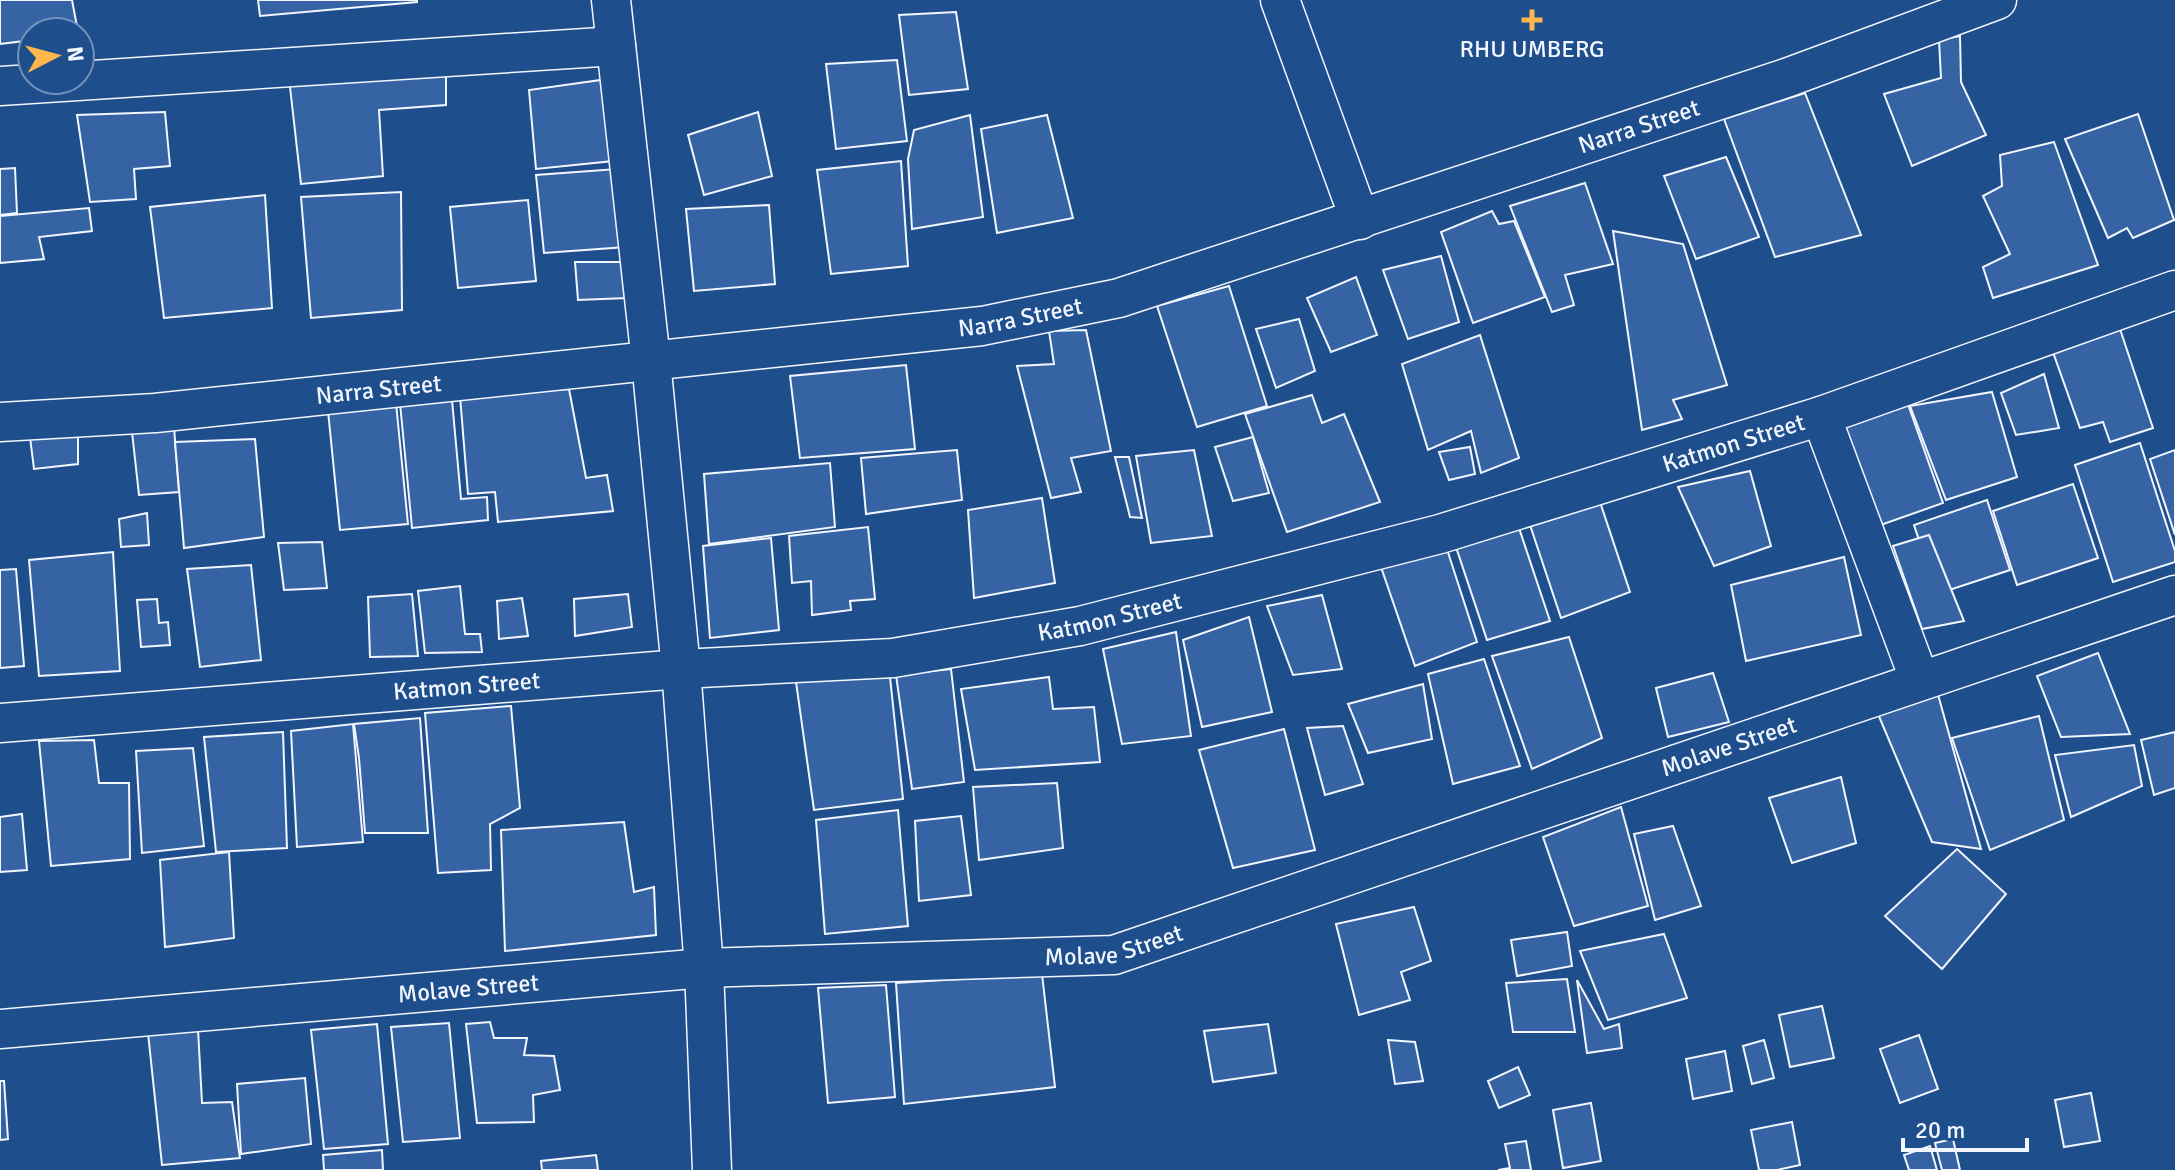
<svg xmlns="http://www.w3.org/2000/svg" width="2175" height="1170" font-family="Signika,sans-serif">
<rect width="100%" height="100%" fill="#1f4e8c"/>
<g fill="#3563a3" stroke="#f2f6ff" stroke-width="2">
<path d="M0,0h72l6,32h-46v8l-32,4z"/>
<path d="M258,0h159v2l-157,14z"/>
<path d="M956,12l12,77 -59,6 -10,-80z"/>
<path d="M1960,36l1,46 25,53 -74,31 -28,-72 57,-16 -2,-38z"/>
<path d="M897,60l10,81 -71,8 -10,-85z"/>
<path d="M446,69v36l-67,5 4,66 -82,8 -12,-106z"/>
<path d="M608,79l5,82 -77,8 -7,-79z"/>
<path d="M1805,93l56,142 -86,22 -51,-138z"/>
<path d="M165,112l5,54 -36,3 2,30 -46,3 -13,-87z"/>
<path d="M758,112l14,64 -68,19 -16,-60z"/>
<path d="M2138,114l36,106 -41,18 -6,-10 -19,10 -43,-99z"/>
<path d="M970,115l13,102 -71,12 -4,-70 6,-29z"/>
<path d="M1047,115l26,103 -76,15 -16,-104z"/>
<path d="M2054,142l44,123 -105,33 -10,-31 27,-13 -27,-58 19,-10 -2,-31z"/>
<path d="M1726,157l33,80 -63,22 -32,-83z"/>
<path d="M901,161l7,105 -77,8 -14,-104z"/>
<path d="M15,168l2,45 -17,2v-46z"/>
<path d="M617,169l9,78 -82,6 -8,-78z"/>
<path d="M1585,183l28,81 -48,11 9,30 -22,7 -42,-106z"/>
<path d="M401,192l1,118 -91,8 -10,-121z"/>
<path d="M265,195l7,113 -108,10 -14,-111z"/>
<path d="M528,200l8,81 -78,7 -8,-81z"/>
<path d="M769,205l6,79 -81,7 -8,-82z"/>
<path d="M89,208l3,23 -53,6 5,22 -44,4v-47z"/>
<path d="M1492,211l7,13 15,-3 31,76 -72,26 -32,-91z"/>
<path d="M1613,231l70,13 44,141 -54,15 9,19 -40,11z"/>
<path d="M1441,256l18,66 -51,17 -25,-69z"/>
<path d="M575,262h49l3,36 -49,2z"/>
<path d="M1356,277l21,58 -46,17 -24,-54z"/>
<path d="M1229,286l38,120 -70,21 -40,-121z"/>
<path d="M1299,319l16,52 -39,17 -20,-59z"/>
<path d="M2118,323l35,105 -43,14 -7,-20 -23,6 -31,-87z"/>
<path d="M1086,330l25,121 -40,7 10,34 -30,6 -34,-132 37,-2 -5,-33z"/>
<path d="M1480,335l39,123 -38,15 -10,-42 -43,19 -26,-86z"/>
<path d="M906,365l9,84 -115,9 -10,-82z"/>
<path d="M2044,374l15,54 -43,7 -15,-42z"/>
<path d="M569,389l17,89 21,-3 6,36 -115,11 -3,-30 -27,2 -8,-98z"/>
<path d="M1992,392l25,85 -71,23 -36,-94z"/>
<path d="M1312,395l10,28 22,-9 36,88 -93,30 -42,-118z"/>
<path d="M1905,396l38,107 -68,24 -37,-106z"/>
<path d="M452,400l9,99 26,-2 1,23 -76,8 -12,-125z"/>
<path d="M396,403l12,121 -68,6 -12,-119z"/>
<path d="M78,427v37l-44,5 -5,-40z"/>
<path d="M174,427l5,65 -40,3 -7,-63z"/>
<path d="M1253,437l16,56 -36,8 -18,-54z"/>
<path d="M255,439l9,98 -80,11 -9,-106z"/>
<path d="M2140,443l35,108v11l-62,20 -38,-117z"/>
<path d="M1470,447l5,27 -26,6 -10,-28z"/>
<path d="M957,450l5,50 -96,14 -5,-56z"/>
<path d="M1194,450l18,86 -61,7 -15,-87z"/>
<path d="M2175,450v85l-25,-76z"/>
<path d="M1115,457h14l13,61 -12,-1z"/>
<path d="M830,463l5,64 -126,17 -5,-70z"/>
<path d="M1750,471l21,75 -57,20 -36,-79z"/>
<path d="M2073,484l25,74 -81,27 -24,-74z"/>
<path d="M1597,493l33,99 -69,26 -35,-105z"/>
<path d="M1042,498l13,85 -81,15 -6,-88z"/>
<path d="M1987,500l23,70 -73,24 -23,-69z"/>
<path d="M147,513l2,32 -28,2 -2,-28z"/>
<path d="M1517,522l33,99 -63,19 -36,-108z"/>
<path d="M868,527l7,72 -25,2 1,9 -39,5 -1,-34 -19,2 -3,-47z"/>
<path d="M1929,535l35,86 -42,8 -29,-83z"/>
<path d="M771,538l8,92 -69,8 -7,-92z"/>
<path d="M1444,540l33,102 -62,24 -34,-99z"/>
<path d="M322,542l5,46 -43,2 -6,-47z"/>
<path d="M113,552l7,119 -81,5 -10,-116z"/>
<path d="M1844,557l17,78 -115,26 -15,-76z"/>
<path d="M251,565l10,95 -61,7 -13,-98z"/>
<path d="M16,569l8,97 -24,2v-98z"/>
<path d="M460,586l5,48h15l2,18 -57,1 -7,-62z"/>
<path d="M412,594l6,62 -48,1 -2,-60z"/>
<path d="M628,594l4,33 -57,9 -1,-37z"/>
<path d="M1322,595l20,74 -49,6 -26,-69z"/>
<path d="M522,598l6,38 -29,3 -2,-38z"/>
<path d="M157,599l2,24 9,-1 2,23 -29,2 -4,-47z"/>
<path d="M1249,617l23,95 -70,15 -19,-87z"/>
<path d="M1176,632l15,104 -69,8 -19,-95z"/>
<path d="M1569,637l33,101 -70,31 -40,-113z"/>
<path d="M2098,653l32,81 -69,3 -24,-61z"/>
<path d="M1484,659l36,107 -67,18 -25,-110z"/>
<path d="M951,669l13,113 -52,7 -16,-114z"/>
<path d="M1713,673l16,49 -61,15 -12,-49z"/>
<path d="M890,677l13,122 -89,11 -18,-128z"/>
<path d="M1049,677l4,32 41,-2 6,55 -125,8 -14,-81z"/>
<path d="M1423,684l9,55 -64,14 -20,-49z"/>
<path d="M1937,691l44,158 -49,-7 -54,-128z"/>
<path d="M511,706l9,102 -30,16 1,46 -53,3 -13,-160z"/>
<path d="M2039,716l25,104 -74,30 -38,-112z"/>
<path d="M420,718l8,115h-63l-6,-75 -5,-34z"/>
<path d="M353,724l10,118 -66,5 -6,-116z"/>
<path d="M1343,726l20,58 -38,11 -18,-67z"/>
<path d="M1284,729l31,121 -82,18 -34,-118z"/>
<path d="M283,732l4,116 -71,4 -12,-115z"/>
<path d="M2175,732v56l-21,7 -13,-55z"/>
<path d="M94,740l5,43h30l1,76 -79,7 -12,-125z"/>
<path d="M2134,745l8,41 -71,31 -16,-62z"/>
<path d="M193,748l11,98 -62,7 -6,-102z"/>
<path d="M1841,777l15,66 -64,20 -23,-65z"/>
<path d="M1057,783l6,65 -84,12 -6,-73z"/>
<path d="M1621,807l27,99 -74,20 -31,-89z"/>
<path d="M898,810l10,116 -83,8 -9,-114z"/>
<path d="M22,814l5,56 -27,2v-55z"/>
<path d="M961,816l10,79 -52,6 -4,-80z"/>
<path d="M624,822l10,70 20,-5 2,48 -151,16 -4,-121z"/>
<path d="M1673,826l28,80 -46,14 -21,-86z"/>
<path d="M1957,849l49,45 -64,75 -57,-53z"/>
<path d="M229,852l5,86 -69,9 -5,-87z"/>
<path d="M1414,907l17,54 -30,11 9,28 -51,15 -23,-91z"/>
<path d="M1567,932l5,34 -55,10 -6,-36z"/>
<path d="M1664,934l23,64 -79,22 -28,-69z"/>
<path d="M1042,974l13,113 -151,17 -8,-121z"/>
<path d="M1567,979l8,53h-62l-7,-49z"/>
<path d="M1577,980l27,49 15,-5 3,24 -35,5z"/>
<path d="M886,985l9,112 -67,6 -10,-115z"/>
<path d="M1822,1006l12,52 -44,9 -11,-52z"/>
<path d="M490,1022l4,16h33l-3,17 30,1 6,34 -27,5 1,27 -57,1 -11,-99z"/>
<path d="M449,1023l11,115 -57,4 -12,-115z"/>
<path d="M377,1024l11,120 -64,5 -13,-119z"/>
<path d="M1268,1024l8,49 -63,9 -9,-51z"/>
<path d="M198,1029l4,74 30,-1 8,56 -78,7 -14,-132z"/>
<path d="M1919,1035l19,54 -38,14 -20,-54z"/>
<path d="M1388,1040l27,2 8,39 -28,3z"/>
<path d="M1764,1040l10,38 -22,6 -9,-38z"/>
<path d="M1725,1051l7,40 -39,8 -7,-40z"/>
<path d="M1518,1067l12,28 -31,13 -11,-27z"/>
<path d="M305,1078l6,66 -70,10 -4,-70z"/>
<path d="M0,1081h4l4,58 -8,1z"/>
<path d="M2091,1093l9,48 -36,6 -9,-47z"/>
<path d="M1591,1103l10,58 -38,7 -10,-58z"/>
<path d="M1792,1122l8,43 -23,5h-18l-8,-40z"/>
<path d="M1953,1139l7,31h-18l-7,-27z"/>
<path d="M1526,1141l5,29h-33l12,-2 -5,-24z"/>
<path d="M1930,1146l7,24h-28l-5,-15z"/>
<path d="M382,1150l1,20h-59l-1,-15z"/>
<path d="M596,1155l2,15h-56l-1,-9z"/>
</g>
<g fill="none" stroke-linecap="round" stroke-linejoin="round">
<g stroke="#f2f6ff" stroke-width="41">
<g id="street">
<path d="M611,0l40,361 30,308 23,299 8,202"/>
<path d="M1280,0l80,220"/>
<path d="M0,86l616,-40"/>
<path d="M1821,416l99,265"/>
<path id="s1" d="M0,422l155,-9 827,-87 137,-28 670,-221 208,-77"/>
<path id="s2" d="M0,723l681,-54 212,-11 187,-32 360,-92 381,-118 354,-126"/>
<path id="s3" d="M0,1029l704,-61 410,-13 1061,-360"/>
</g>
</g>
<use href="#street" stroke="#1f4e8c" stroke-width="38"/>
</g>
<path fill="#ffb74d" stroke="#1f4e8c" stroke-width="3" d="M1528 8h8v8h8v8h-8v8h-8v-8h-8v-8h8z"/>
<g text-anchor="middle" dominant-baseline="central" stroke-width="6" stroke-linejoin="round" paint-order="stroke">
<g font-size="24" fill="#f2f6ff" stroke="#1f4e8c">
<text x="1532" y="49">RHU UMBERG</text>
</g>
<g font-size="24" fill="#f2f6ff" stroke="#1f4e8c">
<text stroke="none"><textPath href="#s1" startOffset="1674">Narra Street</textPath></text>
<text stroke="none"><textPath href="#s1" startOffset="1026">Narra Street</textPath></text>
<text stroke="none"><textPath href="#s1" startOffset="380">Narra Street</textPath></text>
<text stroke="none"><textPath href="#s2" startOffset="1764">Katmon Street</textPath></text>
<text stroke="none"><textPath href="#s2" startOffset="1116">Katmon Street</textPath></text>
<text stroke="none"><textPath href="#s2" startOffset="468">Katmon Street</textPath></text>
<text stroke="none"><textPath href="#s3" startOffset="1766">Molave Street</textPath></text>
<text stroke="none"><textPath href="#s3" startOffset="1118">Molave Street</textPath></text>
<text stroke="none"><textPath href="#s3" startOffset="470">Molave Street</textPath></text>
</g>
</g>
<g transform="translate(56 56) rotate(84)"><circle r="38" fill="#1f4e8c" stroke="#7391ba" stroke-width="2"/>
<path d="M0-6L14 30L0 20L-14 30Z" fill="#ffb74d"/>
<text y="-12" font-size="22" font-weight="bold" text-anchor="middle" fill="#f2f6ff">N</text>
</g>
<path d="M1903 1138v12h124v-12" fill="none" stroke="#f2f6ff" stroke-width="4"/>
<text x="1915" y="1138" font-size="24" fill="#f2f6ff" stroke="#1f4e8c" stroke-width="6" paint-order="stroke">20 m</text>
</svg>
